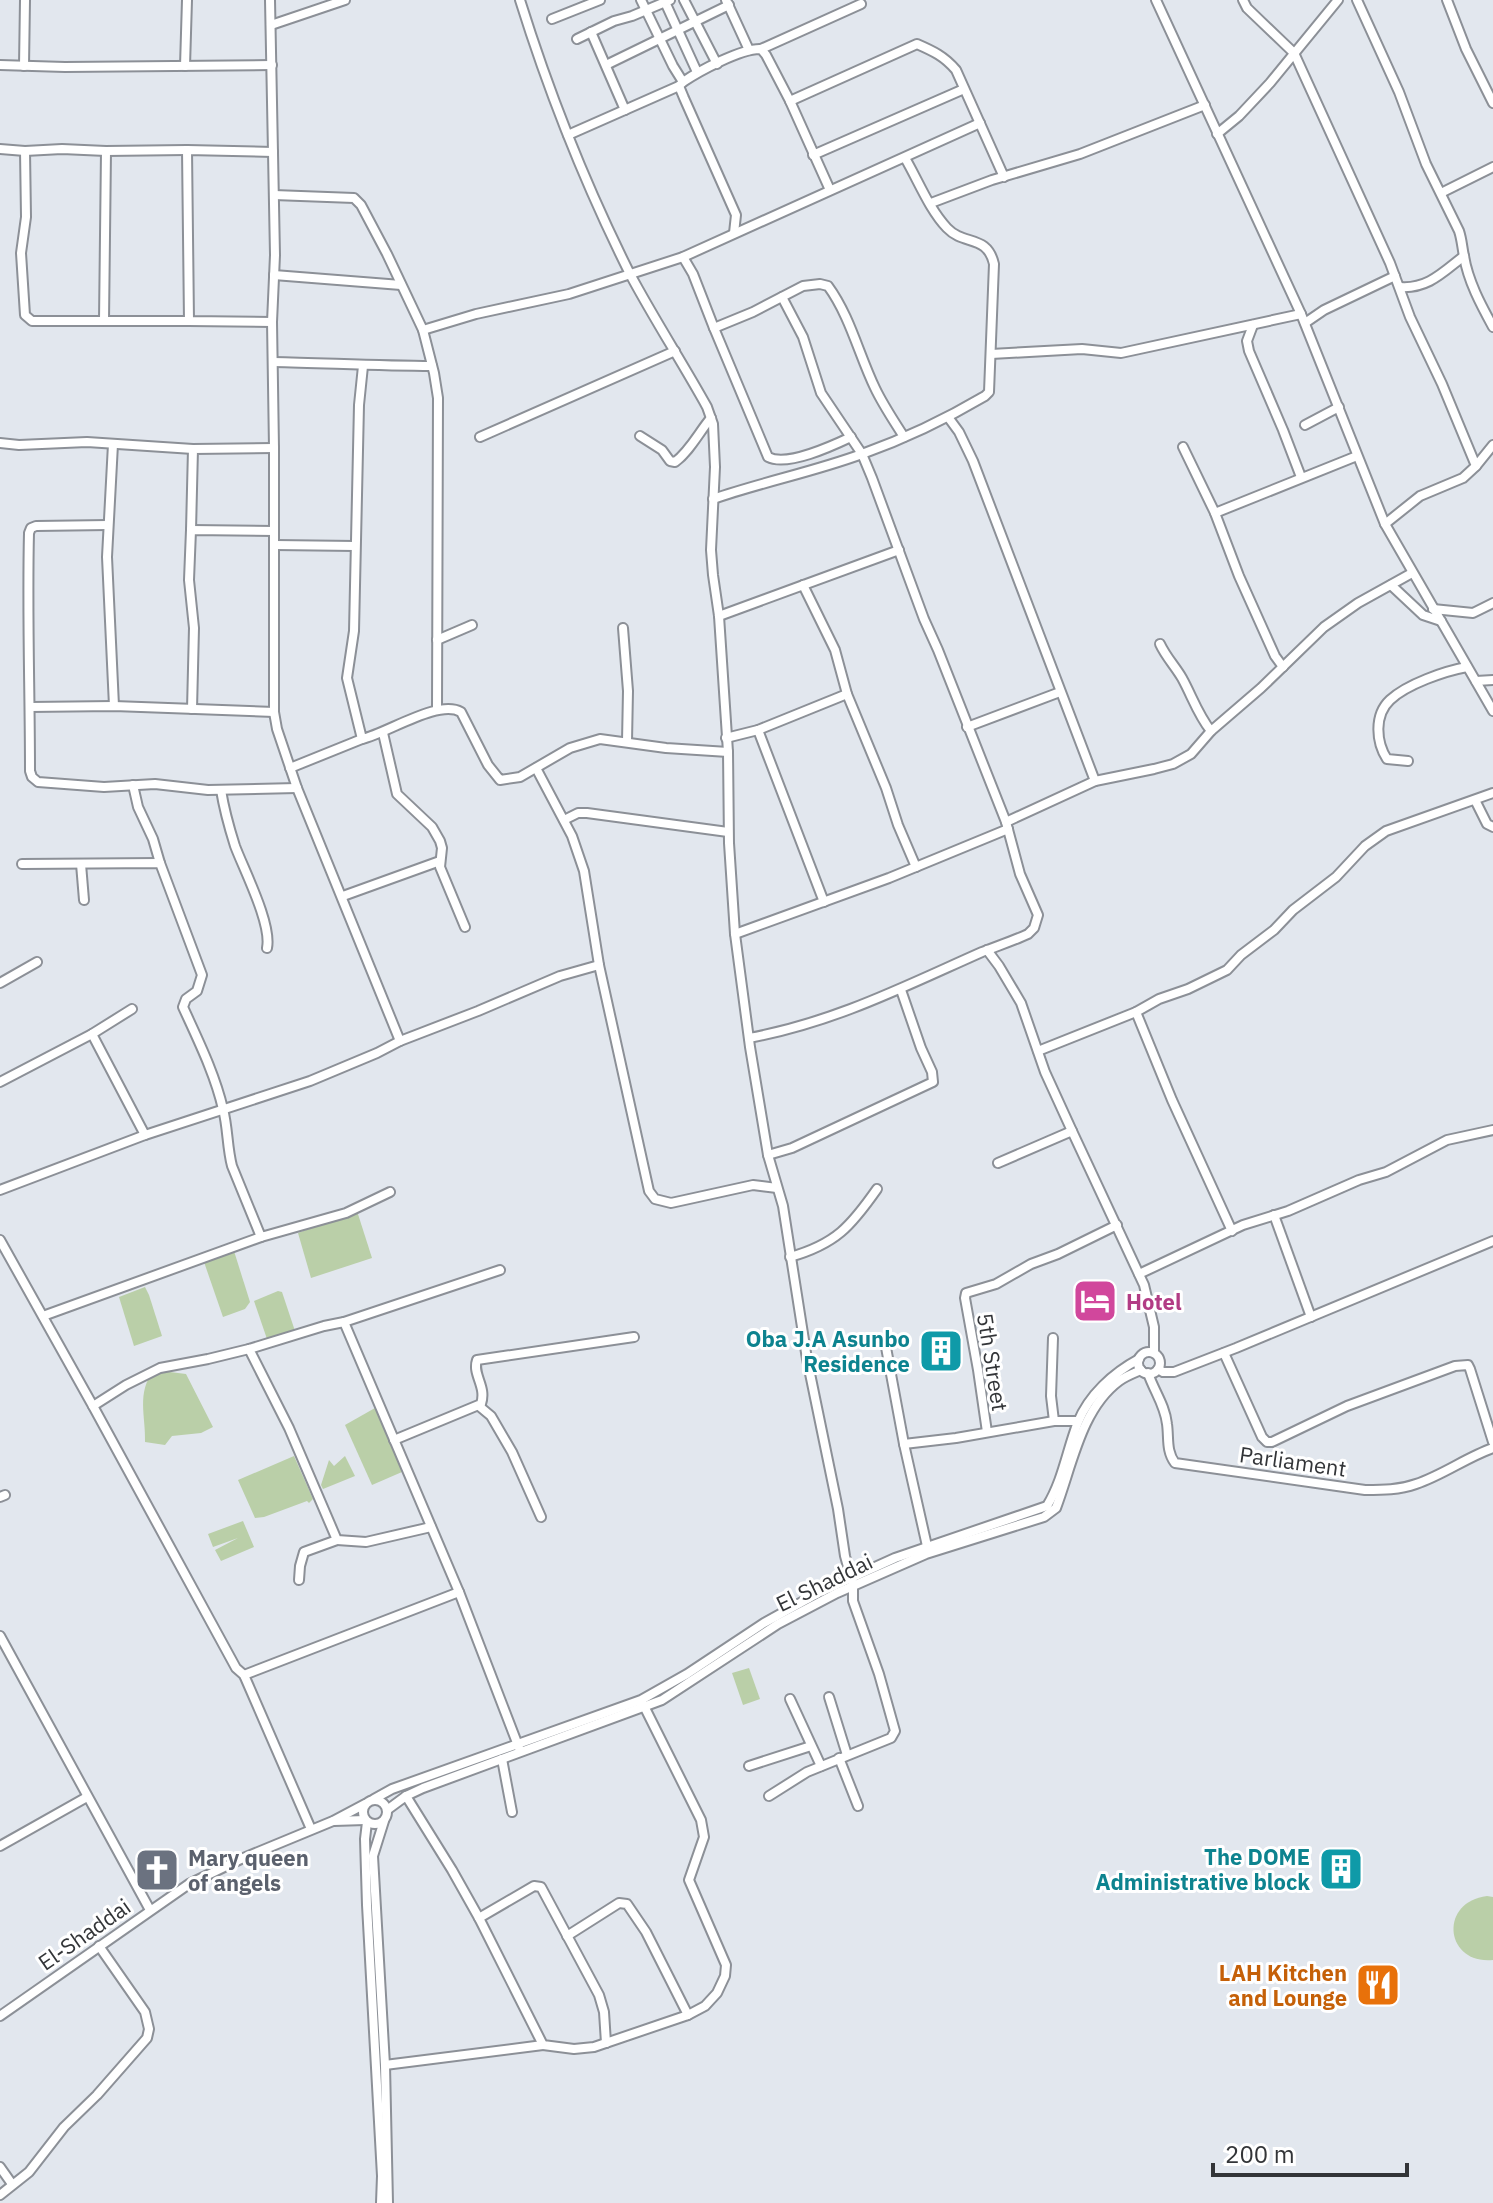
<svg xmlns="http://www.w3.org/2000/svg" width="1493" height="2203" font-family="'IBM Plex Sans',sans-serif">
<rect width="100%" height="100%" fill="#e2e7ee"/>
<g fill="#bacfa8">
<path d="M357,1211l15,47 -61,20 -13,-45z"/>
<path d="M234,1251l16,51 -5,7 -22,8 -19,-55z"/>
<path d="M145,1287l4,8 13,41 -28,10 -15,-49z"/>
<path d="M278,1291l4,1 13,39 -28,8 -13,-38z"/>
<path d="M154,1370l32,4 27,53 -12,6 -29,3 -7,9 -20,-3c1,-26 -9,-49 9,-72z"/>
<path d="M375,1408l27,64 -30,13 -27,-60z"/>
<path d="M294,1456l19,43 -4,4 -2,-2 -43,16 -9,1 -17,-38z"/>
<path d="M345,1456l10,20 -32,13 -2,-4 8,-25 5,6z"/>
<path d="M243,1521l11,26 -33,14 -6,-11 23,-12 -25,9 -5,-13z"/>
<path d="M749,1668l11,31 -17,6 -11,-32z"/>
<path d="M1487,1896l6,1v63c-48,5 -55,-58 -6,-64z"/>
</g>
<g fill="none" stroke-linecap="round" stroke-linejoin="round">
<g stroke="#8c9097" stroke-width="12">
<g id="minor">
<path d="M270,0l5,255 -3,67 2,126v264l3,17 20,59 103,253"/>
<path d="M520,0c29,93 66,186 110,274 24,45 52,88 77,133l6,17 2,43 -4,83 2,25 6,41 9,136 1,91 6,91 15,113 18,108 15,51 24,153 31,150 7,47 8,29v16l26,73 16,57 -4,7 -84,34 -38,24"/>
<path d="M641,0l32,66 10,16 -4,4 5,12 52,117 -2,18"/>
<path d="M684,0l33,64"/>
<path d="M726,0l23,50"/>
<path d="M1156,0l145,314 84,210 108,187"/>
<path d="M1243,0l4,8 47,45 96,210 20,54 32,67 34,82 -13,12 -43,18 -35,28"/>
<path d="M1357,0l42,92 27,72 33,67c3,9 3,16 5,25 4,25 17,49 29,71"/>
<path d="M1447,0l19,49 27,54"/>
<path d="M665,2l32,70"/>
<path d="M552,19l48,-19"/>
<path d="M271,25l74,-25"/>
<path d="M591,32l34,78"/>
<path d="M577,39l37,-18 18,-5 38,-16"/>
<path d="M761,49l100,-45"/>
<path d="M0,65l65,2 207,-2"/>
<path d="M606,65l123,-60"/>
<path d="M24,66l1,-66"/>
<path d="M185,66l2,-66"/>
<path d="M683,82c16,-11 59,-34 78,-33l5,6 24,46 40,89"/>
<path d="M790,101l127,-57c16,7 27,12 39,26l48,107"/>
<path d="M1217,134l22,-18 31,-33 68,-83"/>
<path d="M568,135l111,-49"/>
<path d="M0,149l25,2 37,-2 44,2 81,-1"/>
<path d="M25,151l1,66 -5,36 4,62 7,6h72"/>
<path d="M106,151l-2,170h85"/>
<path d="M813,155l151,-66"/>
<path d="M1441,193l52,-26"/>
<path d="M274,195l80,3 7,7 26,49 36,76 11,43 4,25 -1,312"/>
<path d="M931,203l61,-23 88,-26 125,-49"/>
<path d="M683,257l10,17 21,54 54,129c19,10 64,-11 83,-20"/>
<path d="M274,275l127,10"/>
<path d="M1400,287c28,2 43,-15 64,-31"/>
<path d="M272,322l-83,-1 -2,-171 86,2"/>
<path d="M1305,323l19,-13 71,-34"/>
<path d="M1253,325l-6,16 2,10 34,79 18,47"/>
<path d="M714,328l39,-16 50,-26 17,-2 8,2c22,30 31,69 47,102 8,17 19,33 29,49"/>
<path d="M423,330l53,-16 93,-20 114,-37 297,-134"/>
<path d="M991,354l91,-5 39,4 180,-39"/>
<path d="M273,362c53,1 105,4 159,4"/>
<path d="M363,366l-4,39 -5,226 -7,47 15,61c26,-6 76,-40 99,-27l27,53 12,15 20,-3 50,-29 30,-9 66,9 62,4"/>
<path d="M948,417l11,15 14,29 122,320 -89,41"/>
<path d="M1305,425l34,-18"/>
<path d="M640,436l22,14 8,11 5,1c15,-11 24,-30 36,-44"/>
<path d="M480,437l195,-86"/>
<path d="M0,443l19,2 68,-3 106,7"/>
<path d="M113,444l-6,113 7,149"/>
<path d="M1183,447l32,66 24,63 36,80 8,11"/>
<path d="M1476,466l17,-21"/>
<path d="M713,499c49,-17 100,-27 149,-45 42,-15 84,-35 123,-58l4,-4 5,-128c-7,-30 -30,-18 -47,-36 -18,-19 -29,-48 -42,-70"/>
<path d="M1215,513l142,-57"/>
<path d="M108,525l-72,1 -5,2 -2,5c-2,79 1,159 1,238l2,6 6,5 66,5 51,-3 53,6 89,-2"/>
<path d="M191,530l2,-81 81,-1"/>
<path d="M275,545l80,1"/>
<path d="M803,585l32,65 12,44 39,94 12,37 18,42"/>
<path d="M1391,585l32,30 18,6"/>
<path d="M1433,609l40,4 20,-10"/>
<path d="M719,616l180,-66"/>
<path d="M623,628l5,63 -1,50"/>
<path d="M437,640l35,-15"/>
<path d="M1160,644c6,13 15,22 22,34 10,18 16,37 29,53"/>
<path d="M1476,681l17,-1"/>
<path d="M30,707l84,-1 160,6"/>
<path d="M192,709l2,-81 -5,-48 2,-50 83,1"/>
<path d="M967,727l93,-35"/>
<path d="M758,730l66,172"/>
<path d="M383,733l14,61 35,33 8,14 2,7 -2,19 25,60"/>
<path d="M726,738l32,-8 89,-36"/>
<path d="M1408,761l-21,-2c-11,-17 -13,-44 3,-59 17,-16 55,-29 77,-33"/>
<path d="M290,768l72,-29"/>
<path d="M536,768l36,68 12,35 15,94 50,226 6,8 16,4 82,-18 24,3"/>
<path d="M1095,781l59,-12 19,-5 18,-10 20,-23 50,-43 63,-61 34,-24 54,-30"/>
<path d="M133,785l5,22 15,32 7,24"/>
<path d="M221,790c3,19 8,37 14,56 9,24 37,78 32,102"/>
<path d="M1475,800l12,24 6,3"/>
<path d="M564,820l14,-7h9l141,19"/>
<path d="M22,864l138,-1 42,112 -5,16 -11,8 -3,8c15,33 32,67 40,102 5,19 4,38 9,57l29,71 85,-24 44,-21"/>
<path d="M81,864l3,36"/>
<path d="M343,896l97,-35"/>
<path d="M735,934l154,-56 119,-49"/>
<path d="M987,950l12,16 22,37 24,69 27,59"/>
<path d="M0,983l37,-21"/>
<path d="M92,1034l53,101"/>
<path d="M749,1038c86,-16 154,-51 233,-86 15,-6 31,-11 46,-18l6,-6 4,-13 -18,-41 -14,-52 -68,-172 -14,-31 -52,-141 -10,-24 -41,-61 -18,-56 -21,-40"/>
<path d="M1038,1051l98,-39"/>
<path d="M0,1082l92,-48 40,-25"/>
<path d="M768,1155l24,-7 141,-66 -1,-10 -11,-24 -20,-58"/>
<path d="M998,1163l74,-32 72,154 10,42v26"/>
<path d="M0,1190l145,-55 165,-54 67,-28 23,-12 78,-30 82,-35 39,-11"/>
<path d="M1274,1215l37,102"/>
<path d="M1232,1231l-60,-131 -36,-88 23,-13 29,-10 39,-19 14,-15 33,-25 19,-20 43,-33 29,-31 21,-15 107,-38"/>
<path d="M0,1240l93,166 143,262 8,7 67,154"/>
<path d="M790,1257c46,-13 61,-31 87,-68"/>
<path d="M1139,1274l104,-49 45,-14 71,-31 27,-8 61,-32 46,-10"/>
<path d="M43,1316l218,-79"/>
<path d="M344,1322l156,-52"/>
<path d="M1053,1338l-2,58 3,25"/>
<path d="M885,1342l19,102 23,102"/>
<path d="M249,1349l40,79 48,112 29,2 65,-15"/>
<circle cx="1149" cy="1363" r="11"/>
<path d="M1224,1353l38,84 5,5h5l75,-36 108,-40 13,-1 2,4 23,73"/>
<path d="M1158,1369l5,3h11l62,-24 257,-107"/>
<path d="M1148,1373c6,18 17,32 19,51 2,14 -1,27 8,39l190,27c18,0 34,0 51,-6 27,-9 51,-27 77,-36"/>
<path d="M93,1406l33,-21 34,-17 48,-9 41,-10 75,-23 20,-4 115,270 -215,83"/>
<path d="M479,1406l12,10 21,36 29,65"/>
<path d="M987,1432l-9,-62 -13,-72 1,-5 30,-9 35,-20 27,-10 59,-29"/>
<path d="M394,1440l87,-36c6,-18 -9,-29 -4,-44l157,-23"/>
<path d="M904,1444l52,-6 98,-17h24"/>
<path d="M0,1497l5,-2"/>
<path d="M299,1580l1,-14 4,-14 33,-12"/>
<path d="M459,1592l60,156"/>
<path d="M0,1636l150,274"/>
<path d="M829,1697l18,58"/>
<path d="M790,1699l31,67"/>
<path d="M839,1758l19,48"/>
<path d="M502,1759l10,53"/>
<path d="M749,1766l62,-20"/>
<path d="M406,1796l46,74 27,48 64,127 31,4 20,-2 94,-32 17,-9 12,-13 8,-17 1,-11 -37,-85 15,-43 -3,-17 -58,-116"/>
<path d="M374,1799l18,-10 249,-89 46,-26 77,-51 56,-31 75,-34 152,-52c16,-26 20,-56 31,-84 11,-27 35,-49 61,-63"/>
<circle cx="375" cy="1812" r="12"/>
<path d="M387,1810l19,-14 17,-8 239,-88 116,-76 59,-31 89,-39 118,-37 12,-9c16,-42 25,-99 63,-127 7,-5 15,-8 22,-11"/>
<path d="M334,1821l31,-1"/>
<path d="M384,1821l-11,35 12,209 3,138"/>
<path d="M367,1822l-2,17 2,66 15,271 -1,27"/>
<path d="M0,1846l87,-49"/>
<path d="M479,1918l55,-32 7,1 58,108 5,17 2,31"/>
<path d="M567,1936l52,-33 8,1 19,28 42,83"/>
<path d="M0,2016l189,-132 52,-25 92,-38 32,-17"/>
<path d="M385,2065l158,-20"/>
<path d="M0,2167l12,17"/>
<path d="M0,2195l29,-23 35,-45 33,-32 50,-57 2,-9 -4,-17 -46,-66"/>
</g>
</g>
<use href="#minor" stroke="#fff" stroke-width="8"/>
</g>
<defs>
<g id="hotel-square" transform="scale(2.3)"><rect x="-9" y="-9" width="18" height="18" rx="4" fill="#d1479c" stroke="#fff"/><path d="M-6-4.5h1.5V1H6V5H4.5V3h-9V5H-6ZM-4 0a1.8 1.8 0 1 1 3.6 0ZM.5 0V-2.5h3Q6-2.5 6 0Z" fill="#fff"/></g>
<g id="building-square" transform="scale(2.3)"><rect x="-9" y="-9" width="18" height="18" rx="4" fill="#0f9aa8" stroke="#fff"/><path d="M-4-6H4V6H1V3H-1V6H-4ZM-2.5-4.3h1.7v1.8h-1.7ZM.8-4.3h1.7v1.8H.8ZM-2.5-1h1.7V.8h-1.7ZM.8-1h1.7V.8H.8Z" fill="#fff"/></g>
<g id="church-square" transform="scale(2.3)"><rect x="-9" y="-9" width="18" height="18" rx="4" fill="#6b7280" stroke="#fff"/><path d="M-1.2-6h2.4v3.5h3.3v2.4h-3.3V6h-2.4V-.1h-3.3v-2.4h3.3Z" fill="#fff"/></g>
<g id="restaurant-square" transform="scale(2.3)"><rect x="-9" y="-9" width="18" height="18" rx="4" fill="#e8710a" stroke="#fff"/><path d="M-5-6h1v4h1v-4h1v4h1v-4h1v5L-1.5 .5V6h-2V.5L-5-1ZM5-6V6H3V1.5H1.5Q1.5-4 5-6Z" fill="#fff"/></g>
</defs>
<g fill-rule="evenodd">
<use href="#hotel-square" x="1095" y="1301"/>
<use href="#building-square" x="941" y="1351"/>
<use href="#building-square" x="1341" y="1869"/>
<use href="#church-square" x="157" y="1870"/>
<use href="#restaurant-square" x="1378" y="1985"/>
</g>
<g text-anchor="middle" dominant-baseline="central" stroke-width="6" stroke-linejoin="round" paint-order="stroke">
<g font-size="22" font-weight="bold" fill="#b23c85" stroke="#fff" text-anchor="start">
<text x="1126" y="1301">Hotel</text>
</g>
<g font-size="22" font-weight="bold" fill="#0d838f" stroke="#fff" text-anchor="end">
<text x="910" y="1338">Oba J.A Asunbo<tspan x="910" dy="25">Residence</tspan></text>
<text x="1310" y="1856">The DOME<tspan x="1310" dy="25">Administrative block</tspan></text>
</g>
<g font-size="22" fill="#333538" stroke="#fff">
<text transform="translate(993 1362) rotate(81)">5th Street</text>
<text transform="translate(1293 1461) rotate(8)">Parliament</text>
<text transform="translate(824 1582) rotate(-26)">El Shaddai</text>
<text transform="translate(84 1934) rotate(-35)">El-Shaddai</text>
</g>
<g font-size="22" font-weight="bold" fill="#5b616d" stroke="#fff" text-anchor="start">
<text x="188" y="1857">Mary queen<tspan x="188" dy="25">of angels</tspan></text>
</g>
<g font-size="22" font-weight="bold" fill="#c56008" stroke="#fff" text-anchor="end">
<text x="1347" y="1972">LAH Kitchen<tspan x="1347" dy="25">and Lounge</tspan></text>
</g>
</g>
<path d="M1213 2163v12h194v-12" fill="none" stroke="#333538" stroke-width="4"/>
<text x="1225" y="2163" font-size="24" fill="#333538" stroke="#ffffff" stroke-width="6" paint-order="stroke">200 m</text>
</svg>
